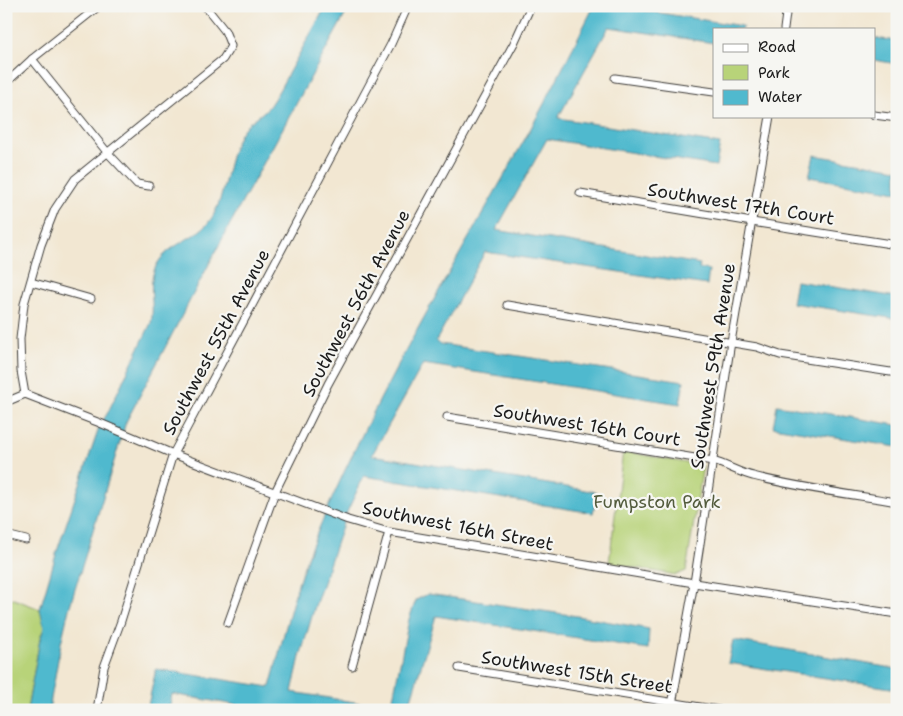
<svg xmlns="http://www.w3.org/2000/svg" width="903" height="716" font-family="'Shantell Sans',sans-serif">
<rect width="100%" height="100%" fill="#f6f6f2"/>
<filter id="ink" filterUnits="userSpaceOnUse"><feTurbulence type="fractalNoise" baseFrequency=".02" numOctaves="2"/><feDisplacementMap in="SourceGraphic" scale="10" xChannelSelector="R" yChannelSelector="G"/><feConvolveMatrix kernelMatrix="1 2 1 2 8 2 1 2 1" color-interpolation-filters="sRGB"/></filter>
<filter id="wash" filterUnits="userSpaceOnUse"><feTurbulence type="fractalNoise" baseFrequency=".0096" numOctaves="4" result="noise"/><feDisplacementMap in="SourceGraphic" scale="20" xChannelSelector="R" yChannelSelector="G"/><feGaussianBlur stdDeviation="1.12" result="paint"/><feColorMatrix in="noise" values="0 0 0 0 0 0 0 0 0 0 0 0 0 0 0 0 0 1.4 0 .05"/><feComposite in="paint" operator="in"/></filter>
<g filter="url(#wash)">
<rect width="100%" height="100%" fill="#f2e7d2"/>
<g fill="#b8d379" stroke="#6a784a">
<path d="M623,451l80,15 -17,105 -10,4 -67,-12z"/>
<path d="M6,596l34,13 4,19 -4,11 -13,71h-21z"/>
</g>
<g fill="#50b9ce" stroke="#366a75">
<path d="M326,6h24l-122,222 -102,194 -57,187 -8,34 -12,67h-22l13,-71 4,-11 -4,-19 17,-58 43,-126 7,-11 44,-91c4,-17 -3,-36 3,-52 10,-29 45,-30 59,-55 14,-25 13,-57 27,-82 7,-13 22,-18 30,-29 7,-10 13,-22 19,-33 12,-22 25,-44 37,-66z"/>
<path d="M594,6h22l126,20v3h-28v14l-105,-16 -51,91 162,26 -4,22 -169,-27 -51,91 204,34 -1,4 10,2 -2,15 -222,-33 -49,89 4,3 244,37 -4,23 -257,-40 -51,91 225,37 -4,21 -229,-37 -17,36 -32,94 -15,51 -8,35 99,16 18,-89 7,-19 12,-6 149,22 72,13 -1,20 -212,-33 -27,90 6,4h-150l-93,-16 -3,16h-22l9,-41 114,18c12,-44 22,-89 38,-132 60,-150 145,-287 223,-427 22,-40 42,-81 63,-122z"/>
<path d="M874,38l23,3v23l-23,-4z"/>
<path d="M814,155l83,14v23l-88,-15z"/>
<path d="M796,281l101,16v22l-105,-16z"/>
<path d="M777,405l120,20v22l-124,-20z"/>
<path d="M733,640l164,29v20l-169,-26z"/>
</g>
</g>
<g filter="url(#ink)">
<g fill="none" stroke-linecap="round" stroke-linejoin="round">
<g stroke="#3c3a37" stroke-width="9">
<g id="minor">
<path d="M784,29l3,-23"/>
<path d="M32,59l75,93 30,32 12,2"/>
<path d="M615,78l99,14"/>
<path d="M6,83l26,-24 67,-53"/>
<path d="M874,115l23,3"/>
<path d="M580,193l172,29 145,23"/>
<path d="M31,282l60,17"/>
<path d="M507,305l250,42 23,8 117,18"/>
<path d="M25,394l-4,-23 -1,-32 4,-35 17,-59 14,-36 20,-30 148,-120 8,-13 -6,-15 -20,-25"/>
<path d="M6,402l19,-8 75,29 73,31 175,66 41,12 305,51 203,31"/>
<path d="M447,417l266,44c14,4 27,12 40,15 47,12 96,18 144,26"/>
<path d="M6,535l20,5"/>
<path d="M228,623l47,-131 53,-108 186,-341 17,-37"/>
<path d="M352,666l37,-134"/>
<path d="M459,668l260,42"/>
<path d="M97,710l7,-43 17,-46 52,-167 218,-410 17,-38"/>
<path d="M671,710l23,-127 37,-241 39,-226"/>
</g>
</g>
<use href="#minor" stroke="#fff" stroke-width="7"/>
</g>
</g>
<g text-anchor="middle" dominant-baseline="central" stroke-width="4.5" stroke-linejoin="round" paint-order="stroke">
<g font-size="18" fill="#1c1c1c" stroke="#f6f6f2">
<text transform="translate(741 204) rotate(9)">Southwest 17th Court</text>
<text transform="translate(356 303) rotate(-62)">Southwest 56th Avenue</text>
<text transform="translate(216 342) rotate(-62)">Southwest 55th Avenue</text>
<text transform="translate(713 366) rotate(-81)">Southwest 59th Avenue</text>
<text transform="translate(587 425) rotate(9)">Southwest 16th Court</text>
<text transform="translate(458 526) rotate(11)">Southwest 16th Street</text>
<text transform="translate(577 672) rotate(9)">Southwest 15th Street</text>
</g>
<g font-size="18" fill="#535c3d" stroke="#f6f6f2">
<text x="657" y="502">Fumpston Park</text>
</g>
</g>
<rect width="903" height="716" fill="none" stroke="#f6f6f2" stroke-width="25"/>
<rect x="713" y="28" width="162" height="90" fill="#f6f6f2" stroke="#9f9f9c"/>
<rect x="723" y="44" width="25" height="8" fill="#ffffff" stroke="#9f9f9c"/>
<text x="758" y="52" font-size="15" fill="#1c1c1c">Road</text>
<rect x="723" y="65" width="25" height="15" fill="#b8d379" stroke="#9f9f9c"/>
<text x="758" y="78" font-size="15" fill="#1c1c1c">Park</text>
<rect x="723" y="90" width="25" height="15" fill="#50b9ce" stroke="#9f9f9c"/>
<text x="758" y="102" font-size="15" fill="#1c1c1c">Water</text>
</svg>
